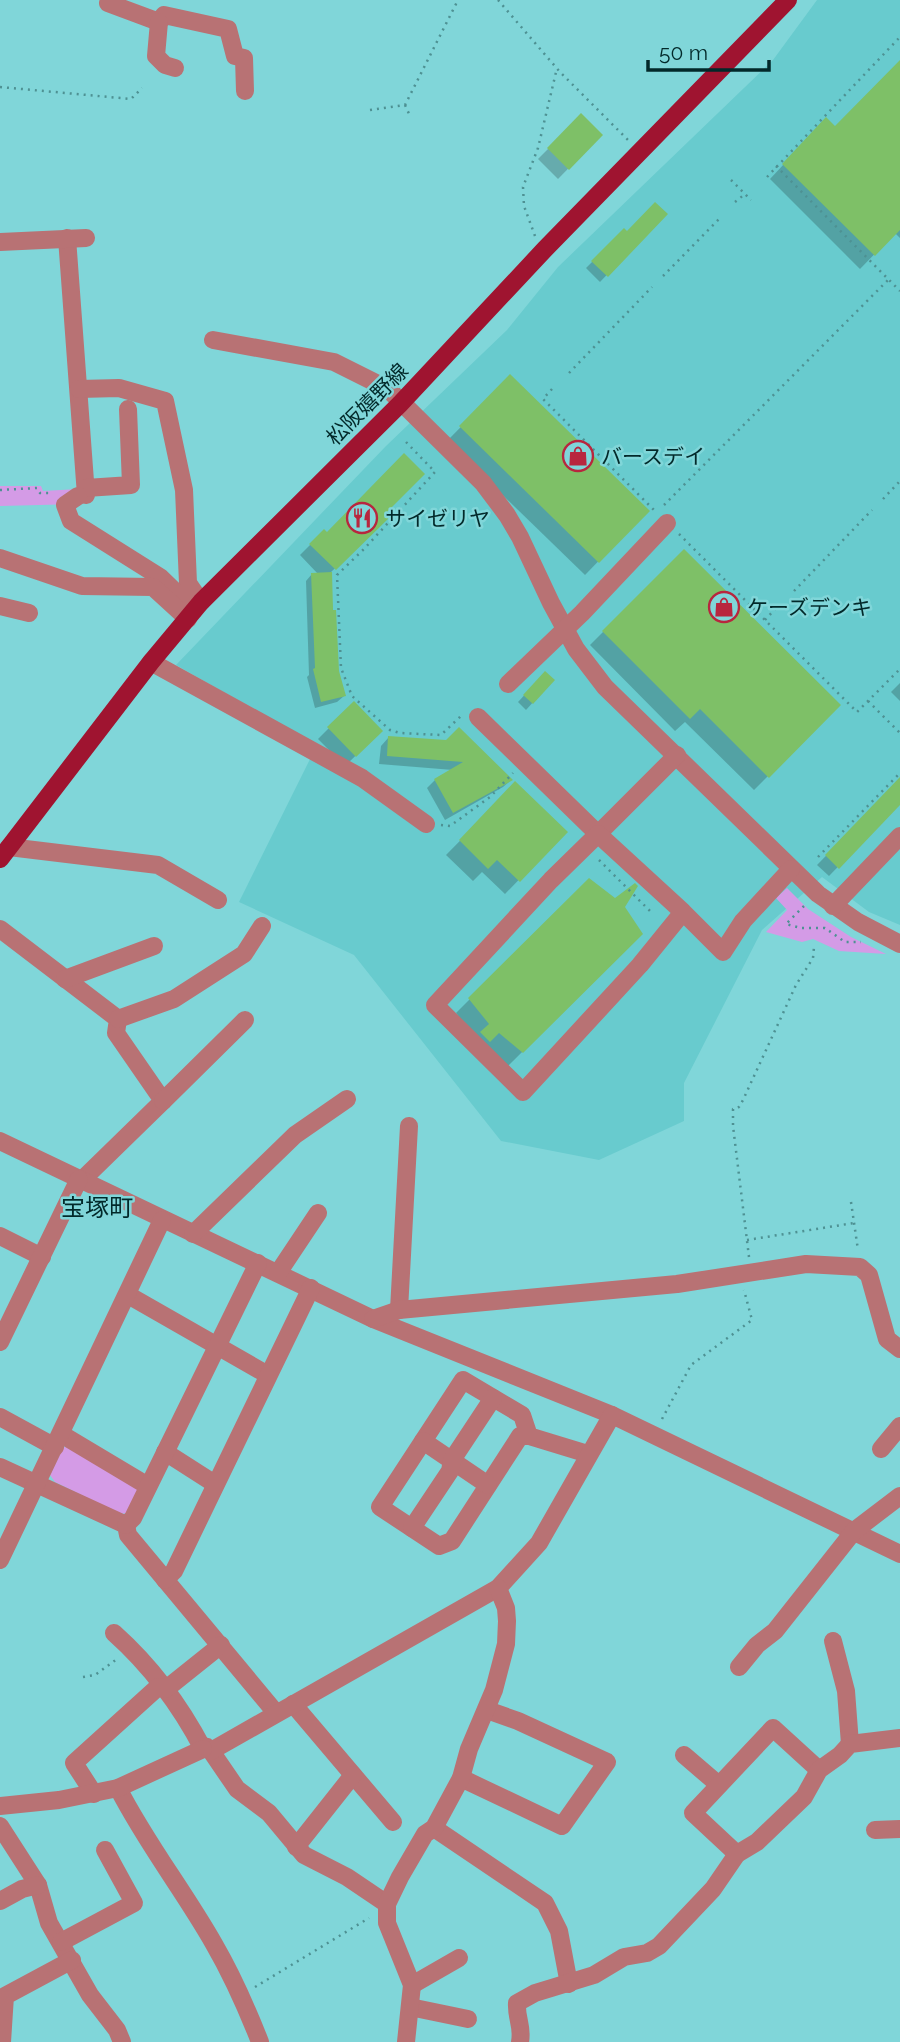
<svg xmlns="http://www.w3.org/2000/svg" width="900" height="2042" font-family="Raleway,'Noto Sans JP',sans-serif">
<rect width="100%" height="100%" fill="#80d6d9"/>
<path fill="#68cbce" d="M817,0h83v925l-31,-13 -47,-35 -60,53 -78,153v38l-85,39 -98,-19 -147,-186 -115,-53 78,-157 -141,-80 210,-219 121,-116 51,-63 215,-207z"/>
<g fill="#d49be6">
<path d="M0,486h41l2,5 35,-2 1,15 -79,2z"/>
<path d="M787,888l21,21 43,28 35,17 -47,-3 -26,-12 -11,3 -36,-10 21,-22 -11,-12z"/>
<path d="M70,1445l68,40 1,7 -12,21 -7,1 -65,-32 -5,-7 13,-27z"/>
</g>
<g fill="#0003">
<path d="M900,70v168l-5,-5 -35,36 -90,-90 43,-46 22,-5z"/>
<path d="M581,116l20,19 -43,44 -20,-20z"/>
<path d="M665,214l-65,68 -14,-14 38,-38 3,3z"/>
<path d="M510,377l137,134 -62,64 -138,-134z"/>
<path d="M384,513l4,4 -58,56 7,98 7,25 -7,6 -22,6 -8,-31 2,-2 -3,-94 6,-7h6l-18,-19 24,-24 3,4z"/>
<path d="M684,551l155,154 -85,85 -69,-68 -10,9 -85,-86z"/>
<path d="M545,673l8,7 -27,30 -8,-8z"/>
<path d="M900,683v18l-9,-9z"/>
<path d="M354,703l27,28 -36,35 -27,-27z"/>
<path d="M389,737l58,5 64,38 -8,7 -58,33 -18,-32 8,-8 18,-10 -74,-6 2,-18z"/>
<path d="M900,780v23l-71,73 -12,-11z"/>
<path d="M516,784l49,48 -60,62 -23,-22 -9,9 -27,-26z"/>
<path d="M589,880l34,27 18,27 -133,132 -32,-27 -20,-26z"/>
</g>
<g fill="#7ec067">
<path d="M900,60v170l-25,26 -93,-92 44,-47 9,9z"/>
<path d="M581,113l22,22 -34,35 -22,-22z"/>
<path d="M655,202l13,12 -60,63 -17,-16 33,-33 3,3z"/>
<path d="M510,374l140,137 -51,52 -140,-137z"/>
<path d="M404,453l21,21 -39,39 4,4 -54,53 -27,-26 15,-15 3,3z"/>
<path d="M684,549l157,156 -72,73 -69,-69 -10,10 -88,-88z"/>
<path d="M332,572l1,38h3l3,61 7,25 -25,6 -8,-33 2,-1 -4,-95z"/>
<path d="M545,671l10,9 -22,24 -10,-9z"/>
<path d="M354,701l29,30 -27,26 -29,-30z"/>
<path d="M459,727l54,53 -60,33 -19,-34 29,-17 -76,-6 1,-20 58,4z"/>
<path d="M900,777v28l-61,64 -14,-14z"/>
<path d="M515,781l53,51 -48,50 -23,-22 -9,9 -29,-29z"/>
<path d="M589,878l26,20 20,-15 3,3 -13,21 18,27 -120,119 -24,-20 -9,9 -10,-10 9,-8 -21,-26z"/>
</g>
<g fill="none" stroke-linecap="round" stroke-linejoin="round">
<g stroke="#4e9193" stroke-width="2.5" stroke-dasharray="2 5" stroke-linecap="butt">
<path d="M498,0l62,72 69,69"/>
<path d="M0,87l131,12 11,-11"/>
<path d="M405,105l5,11"/>
<path d="M370,110l35,-5 53,-105"/>
<path d="M776,166l124,125"/>
<path d="M767,177l133,-140"/>
<path d="M731,180l20,20"/>
<path d="M735,202l10,-8"/>
<path d="M535,236l-11,-30 -1,-19 15,-39 19,-80"/>
<path d="M663,276l58,-59"/>
<path d="M569,373l83,-86"/>
<path d="M552,389l-9,10 112,112"/>
<path d="M406,442l29,30 -71,77 -27,26 4,93 11,28 38,34 10,3 41,2 21,-20"/>
<path d="M0,490l37,-2 3,5h13"/>
<path d="M883,499l17,-18"/>
<path d="M664,505l224,-225"/>
<path d="M679,534l178,178 43,-43"/>
<path d="M794,591l78,-81"/>
<path d="M765,620l11,-12"/>
<path d="M868,701l32,32"/>
<path d="M441,825l9,1 40,-29 23,-24"/>
<path d="M818,857l82,-84"/>
<path d="M599,860l54,54"/>
<path d="M804,906l-18,18 15,4h24l20,14h16"/>
<path d="M851,1202l7,48"/>
<path d="M747,1240l107,-17"/>
<path d="M749,1257l-16,-131v-17l6,-2 4,-7 53,-115 17,-27 1,-11"/>
<path d="M662,1419l29,-54 61,-45 -8,-30"/>
<path d="M83,1677l12,-2 22,-16"/>
<path d="M255,1987l114,-69"/>
</g>
<g stroke="#b87274" stroke-width="18">
<path d="M109,0l-1,3 51,19 5,-7 64,14 7,27 9,2 1,33"/>
<path d="M159,22l-3,34 9,9 10,3"/>
<path d="M67,238l19,257"/>
<path d="M0,242l86,-4"/>
<path d="M213,340l121,22 54,27 95,94 24,32 13,22 31,66 25,46 29,38 213,207 40,28 42,22"/>
<path d="M79,389l40,-1 46,13 19,89 4,93 13,19"/>
<path d="M86,488l45,-3 -3,-76"/>
<path d="M78,496l-13,9 6,16 89,56 34,33"/>
<path d="M0,558l82,28 71,1 35,32"/>
<path d="M0,606l29,7"/>
<path d="M151,662l211,116 64,46"/>
<path d="M508,684l74,-71 85,-90"/>
<path d="M478,717l120,117 79,-79"/>
<path d="M9,847l149,18 60,35"/>
<path d="M833,906l67,-70"/>
<path d="M683,912l-85,-78 -47,46 -116,125 88,87 117,-127 43,-53 40,40 20,-31 48,-52"/>
<path d="M0,929l118,90 -2,14 47,68 -81,79"/>
<path d="M65,979l89,-33"/>
<path d="M118,1019l56,-20 70,-45 18,-28"/>
<path d="M163,1101l82,-81"/>
<path d="M0,1141l373,178 239,96 288,139"/>
<path d="M193,1234l102,-99 52,-36"/>
<path d="M0,1236l42,21"/>
<path d="M278,1273l40,-60"/>
<path d="M128,1295l140,80"/>
<path d="M399,1310l10,-184"/>
<path d="M373,1319l26,-9 278,-26 129,-20 54,3 9,8 18,64 13,10"/>
<path d="M0,1342l79,-163"/>
<path d="M0,1417l55,30"/>
<path d="M61,1434l87,52"/>
<path d="M529,1436l-7,-21 -59,-35 -83,127 59,39 13,-5 68,-105h9l59,18"/>
<path d="M423,1441l65,44"/>
<path d="M881,1449l19,-23"/>
<path d="M165,1452l50,32"/>
<path d="M0,1467l126,58 2,10 148,178"/>
<path d="M126,1525l7,-7 125,-255"/>
<path d="M412,1528l38,-57 2,-11 41,-62"/>
<path d="M0,1560l162,-340"/>
<path d="M165,1580l9,-9 137,-283"/>
<path d="M114,1633c38,34 66,72 89,116l4,-2 4,4 26,38 32,24 35,42 43,22 40,27"/>
<path d="M833,1641l13,50 4,53"/>
<path d="M739,1667l18,-22 18,-14 79,-100 46,-35"/>
<path d="M293,1704l100,118"/>
<path d="M211,1751l287,-163 41,-45 73,-128"/>
<path d="M684,1755l35,30"/>
<path d="M461,1778l101,48 45,-64 -89,-41 -31,-11"/>
<path d="M118,1788c28,55 66,103 96,156 18,31 33,65 46,98"/>
<path d="M94,1794l-20,-31 84,-76 8,2 55,-44"/>
<path d="M0,1806l59,-6 59,-12 85,-39"/>
<path d="M0,1826l38,59 11,38 41,72 27,35 5,12"/>
<path d="M434,1828l111,75 14,28 10,53"/>
<path d="M875,1830l25,-1"/>
<path d="M296,1847l57,-72"/>
<path d="M737,1854l-44,-41 80,-85 46,42"/>
<path d="M0,1901l22,-12 16,-4"/>
<path d="M61,1942l73,-39 -29,-53"/>
<path d="M412,1985l47,-27"/>
<path d="M410,2007l58,12"/>
<path d="M2,2042l3,-46 67,-36"/>
<path d="M406,2042l6,-57 -25,-62v-19l13,-27 25,-43 9,-6 27,-50 8,-29 25,-59 12,-46 1,-23 -1,-13 -8,-20"/>
<path d="M520,2042c3,-16 -4,-23 -3,-39l18,-10 59,-18 30,-18 23,-4 12,-7 54,-57 24,-35 20,-12 47,-45 15,-27 21,-15 10,-11 50,-6"/>
</g>
<path stroke="#9f1430" stroke-width="18" d="M0,859l151,-197 50,-60 199,-198 145,-155 243,-249"/>
</g>
<defs>
<g id="shop-ring" transform="scale(1.575)"><circle r="9.5" fill="#80d6d9" stroke="#b8263e" stroke-width="1.5"/><path d="M-5-2.5h2.3a2.7 3.5 0 0 1 5.4 0H5L5.5 6h-11ZM-1.5-2.5h3a1.5 2.3 0 0 0-3 0Z" fill="#b8263e"/></g>
<g id="restaurant-ring" transform="scale(1.575)"><circle r="9.5" fill="#80d6d9" stroke="#b8263e" stroke-width="1.5"/><path d="M-5-6h1v4h1v-4h1v4h1v-4h1v5L-1.5 .5V6h-2V.5L-5-1ZM5-6V6H3V1.5H1.5Q1.5-4 5-6Z" fill="#b8263e"/></g>
</defs>
<g fill-rule="evenodd">
<use href="#shop-ring" x="578" y="456"/>
<use href="#restaurant-ring" x="362" y="518"/>
<use href="#shop-ring" x="724" y="607"/>
</g>
<g text-anchor="middle" dominant-baseline="central" stroke-width="5" stroke-linejoin="round" paint-order="stroke">
<g font-size="21" fill="#02292a" stroke="#80d6d9">
<text transform="translate(367 404) rotate(-45)">松阪嬉野線</text>
</g>
<g font-size="21" fill="#02292a" stroke="#80d6d9" text-anchor="start">
<text x="601" y="456">バースデイ</text>
<text x="385" y="518">サイゼリヤ</text>
<text x="747" y="607">ケーズデンキ</text>
</g>
<g font-size="24" fill="#02292a" stroke="#80d6d9">
<text x="97" y="1207">宝塚町</text>
</g>
</g>
<path d="M648 60v10h121v-10" fill="none" stroke="#02292a" stroke-width="3.5"/>
<text x="659" y="60" font-size="21" fill="#02292a" stroke="#80d6d9" stroke-width="5" paint-order="stroke">50 m</text>
</svg>
